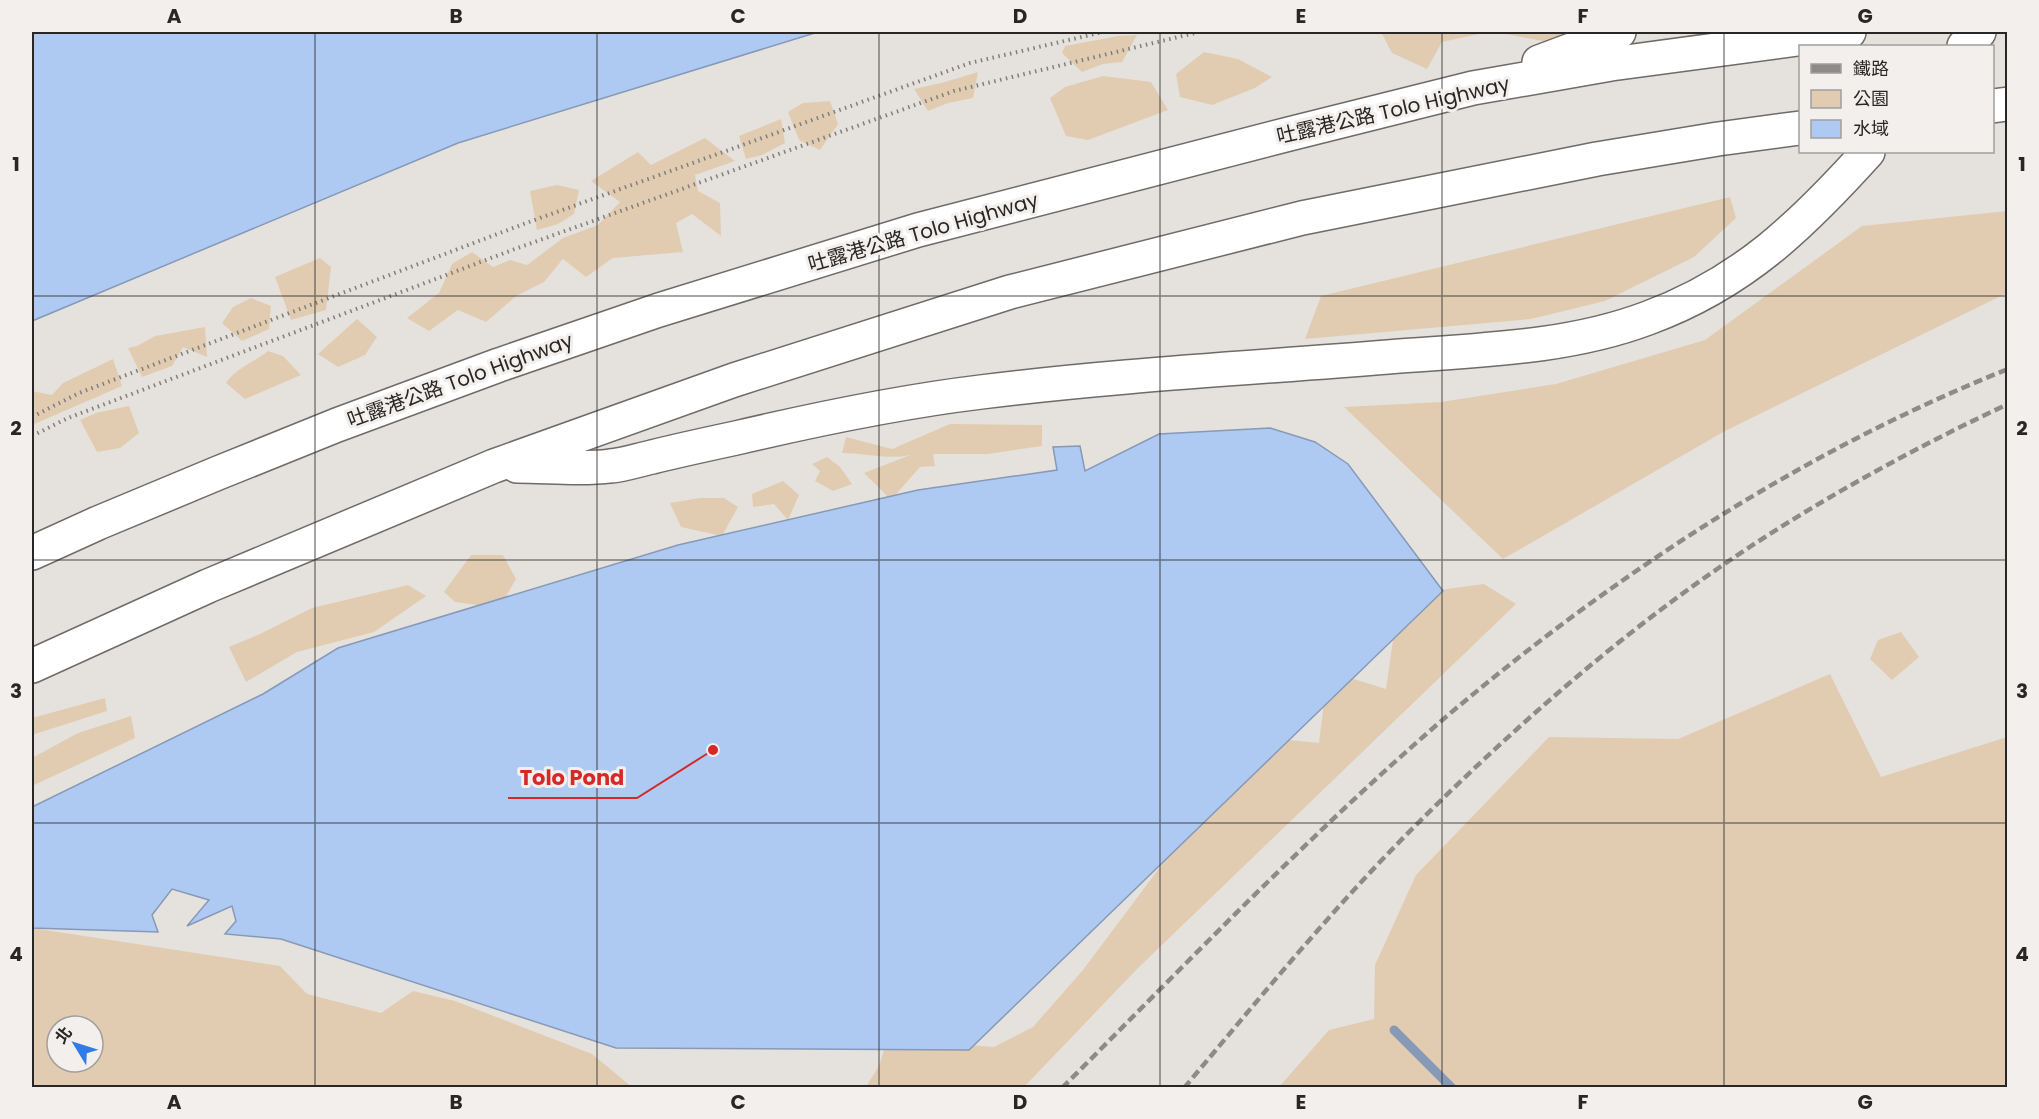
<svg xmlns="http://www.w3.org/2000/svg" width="2039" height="1119" font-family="Poppins,'Noto Sans TC',sans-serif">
<rect width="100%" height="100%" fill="#e5e2de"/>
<g fill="#e1ccb1" fill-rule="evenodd">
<path d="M1381,32h107l-46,10 -15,27 -35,-16z"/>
<path d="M1495,32h92l-33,11z"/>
<path d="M1137,35l-15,27 -19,2 -21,8 -20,-19 3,-7 53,-10z"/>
<path d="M1204,52l34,7 34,18 -17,11 -43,17 -32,-8 -4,-23z"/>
<path d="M978,72l-5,26 -25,5 -20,8 -14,-22 31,-7z"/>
<path d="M1103,76l48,6 17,28 -80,30 -22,-4 -16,-38 15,-11z"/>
<path d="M830,101l8,23 -18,26 -21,-10 -11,-28 15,-9z"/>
<path d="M781,119l4,24 -23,12 -16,4 -7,-23z"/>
<path d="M705,138l30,23 -40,14 3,16 22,12 1,33 -29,-22 -16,9 7,29 -70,6 -27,19 -23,-18 -19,23 -28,14 -30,26 -28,-12 -29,21 -22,-13 32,-25 13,-29 20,-12 21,15 17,-7 17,5 36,-27 35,-13 22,-23 -29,-21 47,-29 13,13z"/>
<path d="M557,185l22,5 -5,24 -16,10 -21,6 -7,-39z"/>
<path d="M1730,197l6,21 -42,39 -89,44 -74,18 -226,20 16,-43z"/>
<path d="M2007,211v82l-282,138 -222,128 -159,-152 97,-5 115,-18 149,-44 157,-114z"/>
<path d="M320,258l11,9 -5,43 -35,10 -16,-43z"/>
<path d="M251,298l20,8 -2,23 -27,12 -20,-18 11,-16z"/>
<path d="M357,319l20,18 -12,18 -27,12 -20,-13z"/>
<path d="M205,327l2,30 -24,-10 -11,19 -30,11 -14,-29 9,-2 18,-10z"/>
<path d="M268,351l15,5 18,19 -56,24 -19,-16c10,-15 27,-20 42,-32z"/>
<path d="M113,359l9,27 -90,39v-34l20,4 11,-12z"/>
<path d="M129,406l10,27 -19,15 -23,4 -17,-32 16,-7z"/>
<path d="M950,424l92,1v21l-54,8h-55l2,12 -15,1 -29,33 -27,-27 46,-18c-22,5 -45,-2 -68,-2l4,-16 46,12z"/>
<path d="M827,457l13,10 12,17 -19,7 -18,-10 5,-10 -8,-7z"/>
<path d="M783,481l16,14 -11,25 -14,-16 -21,3 -1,-13z"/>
<path d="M700,498h24l14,9 -16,29 -41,-9 -11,-24z"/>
<path d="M471,555h32l13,24 -17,29 -44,-6 -11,-10z"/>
<path d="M1484,584l32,20 -379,365 -113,118 -159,1 14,-22 8,-25 47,1 60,5 39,-20 50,-57 107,-143 90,-88 39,4 9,-72 58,18 8,-56 16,-39z"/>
<path d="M408,585l18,11 -52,36 -77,20 -51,30 -17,-35 31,-13 52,-26z"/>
<path d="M1901,632l18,25 -27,23 -22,-21 8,-19z"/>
<path d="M1830,674l51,103 126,-40v350h-728l50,-57 45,-11 1,-54 41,-90 133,-138 129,2z"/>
<path d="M105,698l2,13 -75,24v-17z"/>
<path d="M131,716l4,22 -103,48v-28l46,-25z"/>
<path d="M32,928l248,38 27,28 74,19 32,-22 42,10 137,53 40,33h-600zM57,1026h36v36h-36z"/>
</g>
<g fill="#aecaf3" stroke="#8699b6" stroke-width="1.5">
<path d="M32,32h786l-360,111 -426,178z"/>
<path d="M1270,428l45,14 33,22 95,127 -474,459 -353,-2 -335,-109 -56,-5 11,-13 -4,-15 -45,20 22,-26 -37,-11 -20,26 6,17 -126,-4v-121l231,-113 75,-46 340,-103 240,-55 139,-20 -4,-23 27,-1 5,25 74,-37z"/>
</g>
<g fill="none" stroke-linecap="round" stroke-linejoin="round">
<path stroke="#8699b6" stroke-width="9" d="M1394,1030l58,58"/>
<g stroke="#6e6b68" stroke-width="36">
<g id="highway">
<path d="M1964,46l15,-14"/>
<path d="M1539,62l80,-30"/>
<path d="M1992,106l16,-2"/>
<path d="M517,466c29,0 65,4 93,0 14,-1 28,-6 42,-9 28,-7 56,-13 84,-19 81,-19 162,-36 245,-46 135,-17 271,-24 407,-35 87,-7 178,-8 260,-39 95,-35 154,-93 220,-166"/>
<path d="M32,553l66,-30 120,-50 119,-48 162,-60 160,-55 259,-80 371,-96 184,-46 138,-24 238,-32"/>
<path d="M32,666l176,-80 286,-120 240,-86 276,-88 292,-74 295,-59 121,-20 82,-11"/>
</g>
</g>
<g stroke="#817f7c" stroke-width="4" stroke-dasharray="1.5 4.5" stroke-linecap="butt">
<path d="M32,417l47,-24 450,-171 441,-159 133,-31"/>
<path d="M32,436l36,-18 447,-169 439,-158 245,-59"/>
</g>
<use href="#highway" stroke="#fff" stroke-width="33"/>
<g stroke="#8d8a88" stroke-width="4.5" stroke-dasharray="9 4.5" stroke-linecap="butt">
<path d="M1062,1088c126,-126 250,-256 385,-372 168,-142 356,-265 561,-347"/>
<path d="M1184,1088c75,-89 148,-179 230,-261 93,-93 197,-185 306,-260 90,-62 188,-116 288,-163"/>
</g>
</g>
<path fill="none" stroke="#282726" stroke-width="1.5" stroke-opacity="0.55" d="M315,32v1056M597,32v1056M879,32v1056M1160,32v1056M1442,32v1056M1724,32v1056M32,296h1976M32,560h1976M32,823h1976"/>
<g text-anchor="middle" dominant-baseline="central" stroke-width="6" stroke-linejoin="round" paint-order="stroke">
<g font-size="20" fill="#282726" stroke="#f2efec">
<text transform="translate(1393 110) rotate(-13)">吐露港公路 Tolo Highway</text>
<text transform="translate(923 232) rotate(-16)">吐露港公路 Tolo Highway</text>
<text transform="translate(460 380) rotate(-20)">吐露港公路 Tolo Highway</text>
</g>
</g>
<path fill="none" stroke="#d62828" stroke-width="2" d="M713 750L637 798H508"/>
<circle fill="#d62828" stroke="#f2efec" stroke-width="2" cx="713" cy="750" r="6"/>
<g font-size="21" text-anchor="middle" font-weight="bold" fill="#d62828" stroke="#f2efec" stroke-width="6" stroke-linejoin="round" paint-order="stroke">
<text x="572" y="785">Tolo Pond</text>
</g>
<rect width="2039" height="1119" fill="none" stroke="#f2efec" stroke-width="66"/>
<rect x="1799" y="45" width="195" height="108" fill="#f2efec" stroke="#a19f9d" stroke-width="1.5"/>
<rect x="1811" y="64" width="30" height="9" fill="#8d8a88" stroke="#a19f9d" stroke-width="1.5"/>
<text x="1853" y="75" font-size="18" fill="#282726">鐵路</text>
<rect x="1811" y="90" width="30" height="18" fill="#e1ccb1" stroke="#a19f9d" stroke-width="1.5"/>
<text x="1853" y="105" font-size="18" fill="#282726">公園</text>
<rect x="1811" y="120" width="30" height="18" fill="#aecaf3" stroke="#a19f9d" stroke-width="1.5"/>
<text x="1853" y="135" font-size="18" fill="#282726">水域</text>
<g transform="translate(75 1044) rotate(308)"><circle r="28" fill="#f2efec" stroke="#a19f9d" stroke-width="1.5"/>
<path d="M0-4.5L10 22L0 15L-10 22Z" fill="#307be7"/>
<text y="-9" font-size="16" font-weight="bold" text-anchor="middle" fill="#282726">北</text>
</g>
<rect x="33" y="33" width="1973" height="1053" fill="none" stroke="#282726" stroke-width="2"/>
<g font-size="20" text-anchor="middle" font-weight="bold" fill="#282726">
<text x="174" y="23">A</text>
<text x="456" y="23">B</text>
<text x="738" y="23">C</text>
<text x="1020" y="23">D</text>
<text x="1301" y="23">E</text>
<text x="1583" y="23">F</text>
<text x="1865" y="23">G</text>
<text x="16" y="171">1</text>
<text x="2022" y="171">1</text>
<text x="16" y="435">2</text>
<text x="2022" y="435">2</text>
<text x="16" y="698">3</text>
<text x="2022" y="698">3</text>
<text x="16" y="961">4</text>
<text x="2022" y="961">4</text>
<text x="174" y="1109">A</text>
<text x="456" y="1109">B</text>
<text x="738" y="1109">C</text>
<text x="1020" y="1109">D</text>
<text x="1301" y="1109">E</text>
<text x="1583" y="1109">F</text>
<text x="1865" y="1109">G</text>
</g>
</svg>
